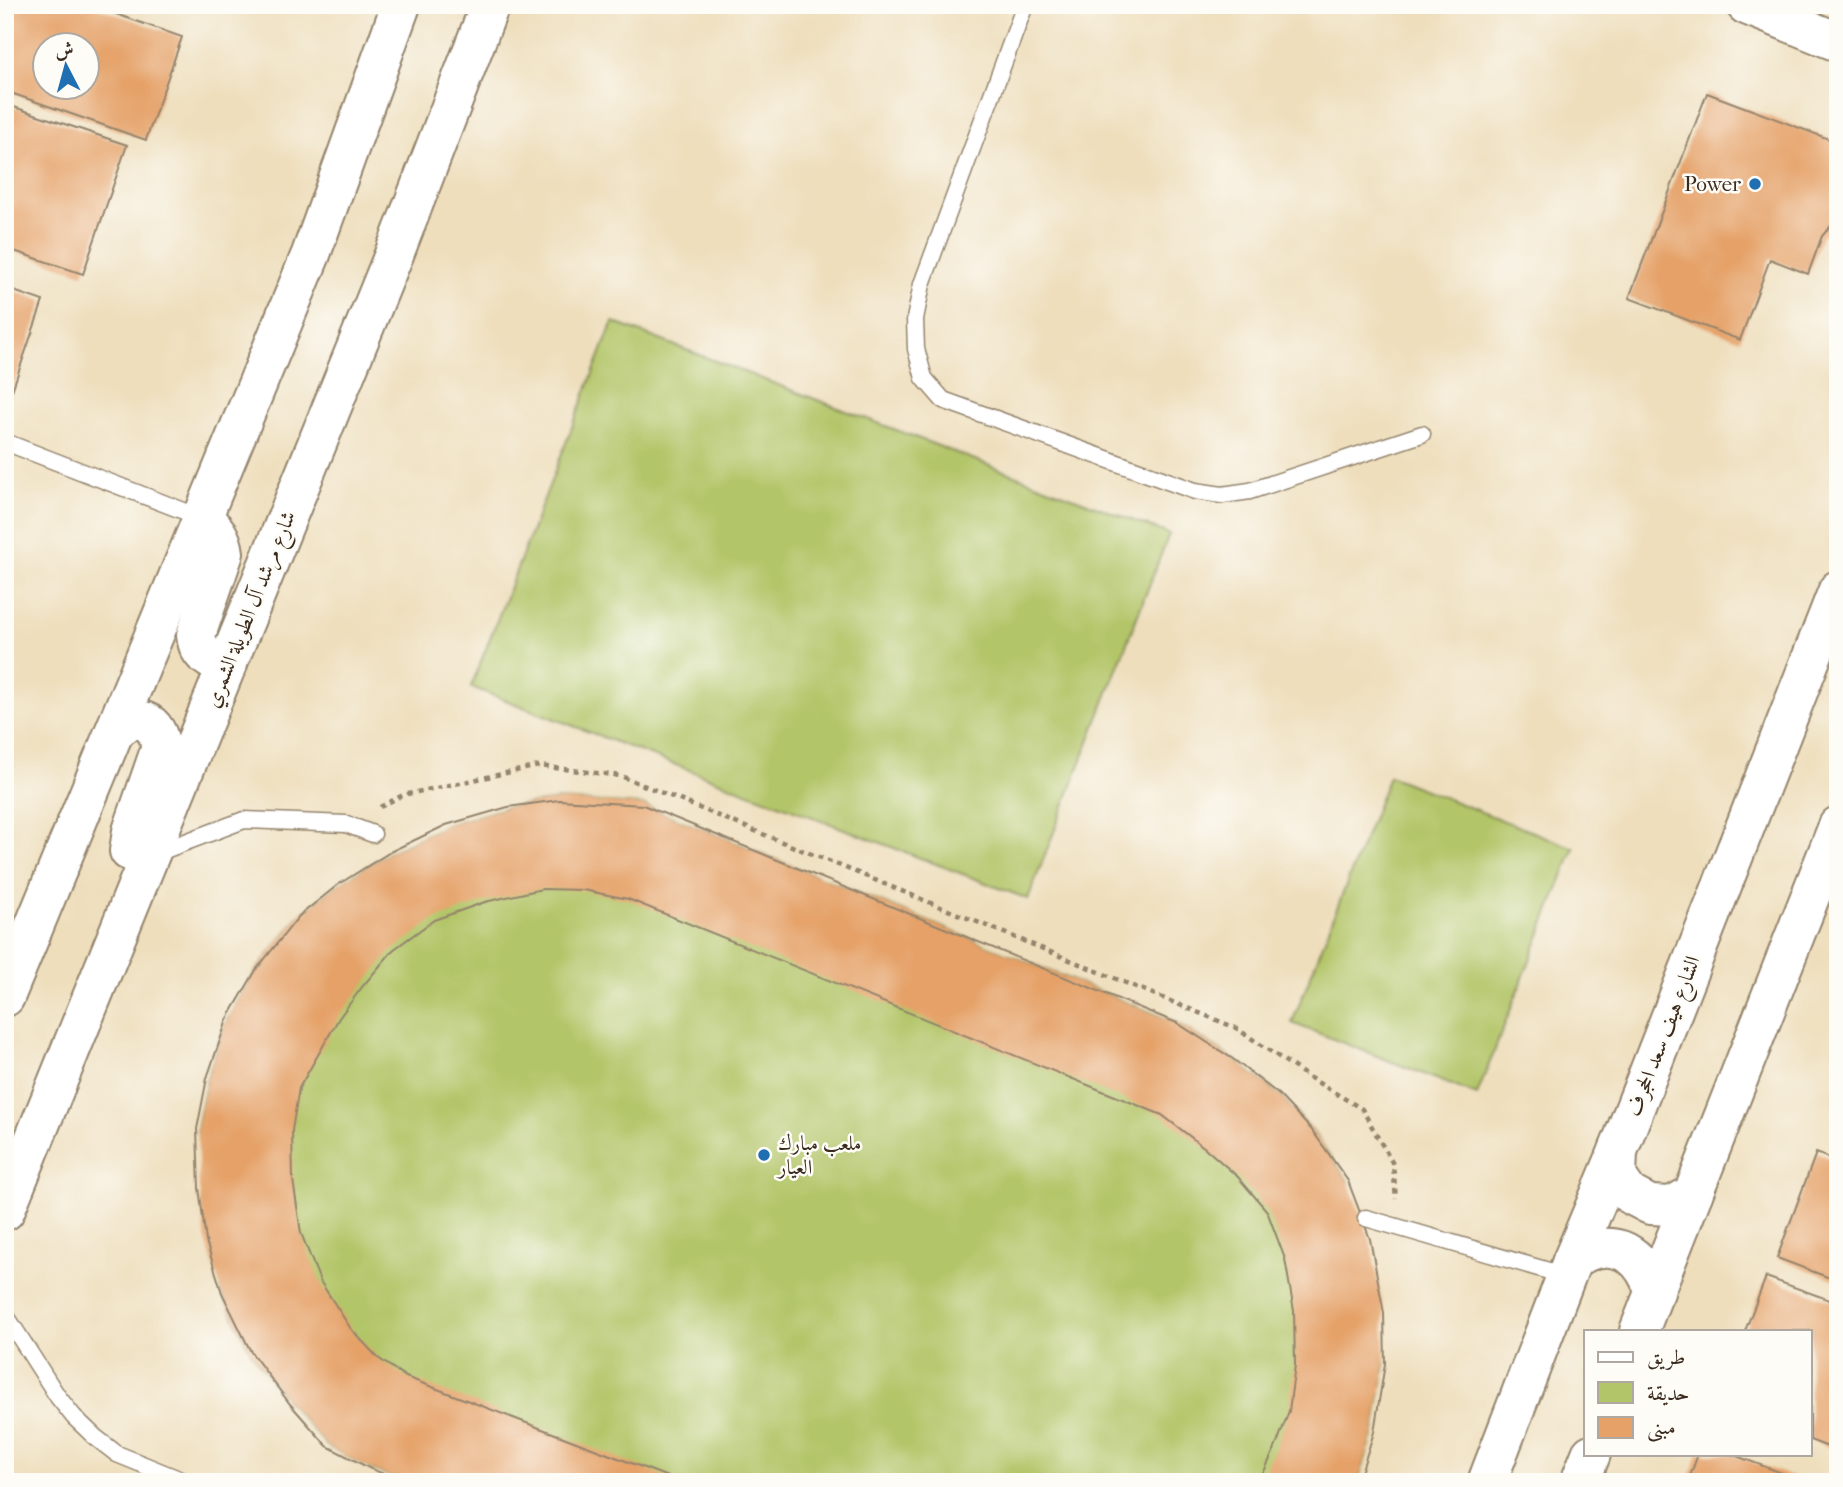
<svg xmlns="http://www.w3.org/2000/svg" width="1843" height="1487" font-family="'IM FELL French Canon',Amiri,serif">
<rect width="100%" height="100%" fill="#fdfcf7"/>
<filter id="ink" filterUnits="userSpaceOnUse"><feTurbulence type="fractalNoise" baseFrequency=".0143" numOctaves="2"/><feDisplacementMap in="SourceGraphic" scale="14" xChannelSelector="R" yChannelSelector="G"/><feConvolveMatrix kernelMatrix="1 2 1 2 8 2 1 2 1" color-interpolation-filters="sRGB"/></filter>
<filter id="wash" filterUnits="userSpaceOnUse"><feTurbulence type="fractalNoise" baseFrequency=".00686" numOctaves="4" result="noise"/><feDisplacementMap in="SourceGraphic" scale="28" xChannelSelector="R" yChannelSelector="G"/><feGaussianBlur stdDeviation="1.57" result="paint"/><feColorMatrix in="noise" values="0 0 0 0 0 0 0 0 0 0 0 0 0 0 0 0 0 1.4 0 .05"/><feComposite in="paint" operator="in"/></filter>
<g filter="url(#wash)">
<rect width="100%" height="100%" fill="#eedebc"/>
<g fill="#b2c568" stroke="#767843" stroke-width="2">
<path d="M613,322l556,212 -141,365 -557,-212z"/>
<path d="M1389,776l185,72 -97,247 -185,-72z"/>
<path d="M559,800l84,5 534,218 56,36 45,35 33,35 37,52 37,183 -11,68 -16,50h-953l-34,-13 -44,-23 -37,-42 -39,-52 -29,-59 -25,-164 10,-51 20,-58 29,-50 43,-54 40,-32 53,-33 54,-26 62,-18z"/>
</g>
<g id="blocks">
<g fill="#e5a168" fill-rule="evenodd">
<path d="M5,5h85l92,32 -36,103 -141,-49zM46,46h42v42h-42z"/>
<path d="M1707,93l122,46 9,10v69l-16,18 -14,38 -38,-15 -30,81 -111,-42z"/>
<path d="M5,104l122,41 -44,129 -78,-26z"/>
<path d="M5,288l38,13 -37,107h-1z"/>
<path d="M559,800l84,5 534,218 56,36 45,35 33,35 37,52 22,58 14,74 1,51 -11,68 -16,50h-99l17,-36 13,-35 6,-46 -1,-54 -9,-52 -18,-48 -29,-34 -33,-29 -43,-33 -534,-216 -45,-9 -41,-1 -57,13 -51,18 -41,30 -31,37 -23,31 -40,70 -7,42 1,50 8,53 19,48 31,48 27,29 28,19 275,105h-276l-34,-13 -44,-23 -37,-42 -39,-52 -29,-59 -16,-52 -7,-53 -2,-59 10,-51 20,-58 29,-50 43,-54 40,-32 53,-33 54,-26 62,-18z"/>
<path d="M1816,1153l22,8v120l-61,-23z"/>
<path d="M1766,1277l72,26v148l-28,-11v-109h-65z"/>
<path d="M1698,1454h33l75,28h-118z"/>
</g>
</g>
</g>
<g filter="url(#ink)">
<use href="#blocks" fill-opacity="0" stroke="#94846d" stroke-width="2"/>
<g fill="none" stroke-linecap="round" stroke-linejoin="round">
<g stroke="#94846d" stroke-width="19">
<g id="lane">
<path d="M1025,5l-103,279 -7,35 1,30 8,29 19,22 252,91 27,4 28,-4 172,-57"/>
<path d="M5,442l197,76"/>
<path d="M154,854l90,-34 102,4 27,10"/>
<path d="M1366,1218l200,58"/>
<path d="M5,1314l53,83 16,20 21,20 22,17 69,28"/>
</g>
</g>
<g stroke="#94846d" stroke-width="42">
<g id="secondary">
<path d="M1746,5l92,37"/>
<path d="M202,518c13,10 20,19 22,35l-28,82c2,19 13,27 32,29"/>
<path d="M114,733c19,-24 47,-13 46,17l-28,81 -3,20"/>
<path d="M5,997l306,-743 90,-249"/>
<path d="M1618,1151l-1,26 12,17 21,11 22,1 21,-12"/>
<path d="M5,1211l390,-959 95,-247"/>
<path d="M1572,1261c24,-19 56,-19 73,10 4,6 7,14 10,21"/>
<path d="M1639,1331l199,-505"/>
<path d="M1487,1482l85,-221 46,-110 220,-561"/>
<path d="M1580,1482l11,-28"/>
</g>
</g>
<path stroke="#94846d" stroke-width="4.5" stroke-dasharray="5 5" stroke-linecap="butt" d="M380,807l23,-12 136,-29 82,10 615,252 71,48 55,33 31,55 3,35"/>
<use href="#lane" stroke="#fff" stroke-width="16"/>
<use href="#secondary" stroke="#fff" stroke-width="38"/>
</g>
</g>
<g fill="#1f6fb2" stroke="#fdfcf7" stroke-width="2.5">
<circle cx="1755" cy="184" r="7"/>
<circle cx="764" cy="1155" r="7"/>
</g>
<g text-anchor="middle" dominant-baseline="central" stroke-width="5" stroke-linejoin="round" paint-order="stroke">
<g font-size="21" fill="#3b2a1e" stroke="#fdfcf7" text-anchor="end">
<text x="1741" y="184">Power</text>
<text x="778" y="1143" text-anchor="start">ملعب مبارك<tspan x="778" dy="24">العيار</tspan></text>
</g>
<g font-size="21" fill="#3b2a1e" stroke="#fdfcf7">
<text transform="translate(250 609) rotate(-68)">شارع مرشد آل الطويلة الشمري</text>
<text transform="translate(1663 1036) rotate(-69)">الشارع هيف سعد الحجرف</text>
</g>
</g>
<rect width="1843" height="1487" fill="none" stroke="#fdfcf7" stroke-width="28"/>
<rect x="1584" y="1330" width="228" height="126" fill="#fdfcf7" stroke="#afa8a0" stroke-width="2"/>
<rect x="1598" y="1352" width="35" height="10" fill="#ffffff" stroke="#afa8a0" stroke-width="2"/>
<text x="1647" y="1364" font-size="21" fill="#3b2a1e">طريق</text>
<rect x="1598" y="1382" width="35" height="21" fill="#b2c568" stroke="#afa8a0" stroke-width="2"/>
<text x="1647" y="1400" font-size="21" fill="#3b2a1e">حديقة</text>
<rect x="1598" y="1417" width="35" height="21" fill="#e5a168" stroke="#afa8a0" stroke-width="2"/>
<text x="1647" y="1434" font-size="21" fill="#3b2a1e">مبنى</text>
<g transform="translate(66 66) rotate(354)"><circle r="33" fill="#fdfcf7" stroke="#afa8a0" stroke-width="2"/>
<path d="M0-5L12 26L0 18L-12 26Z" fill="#1f6fb2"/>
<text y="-10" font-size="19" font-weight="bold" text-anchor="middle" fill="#3b2a1e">ش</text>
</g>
</svg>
